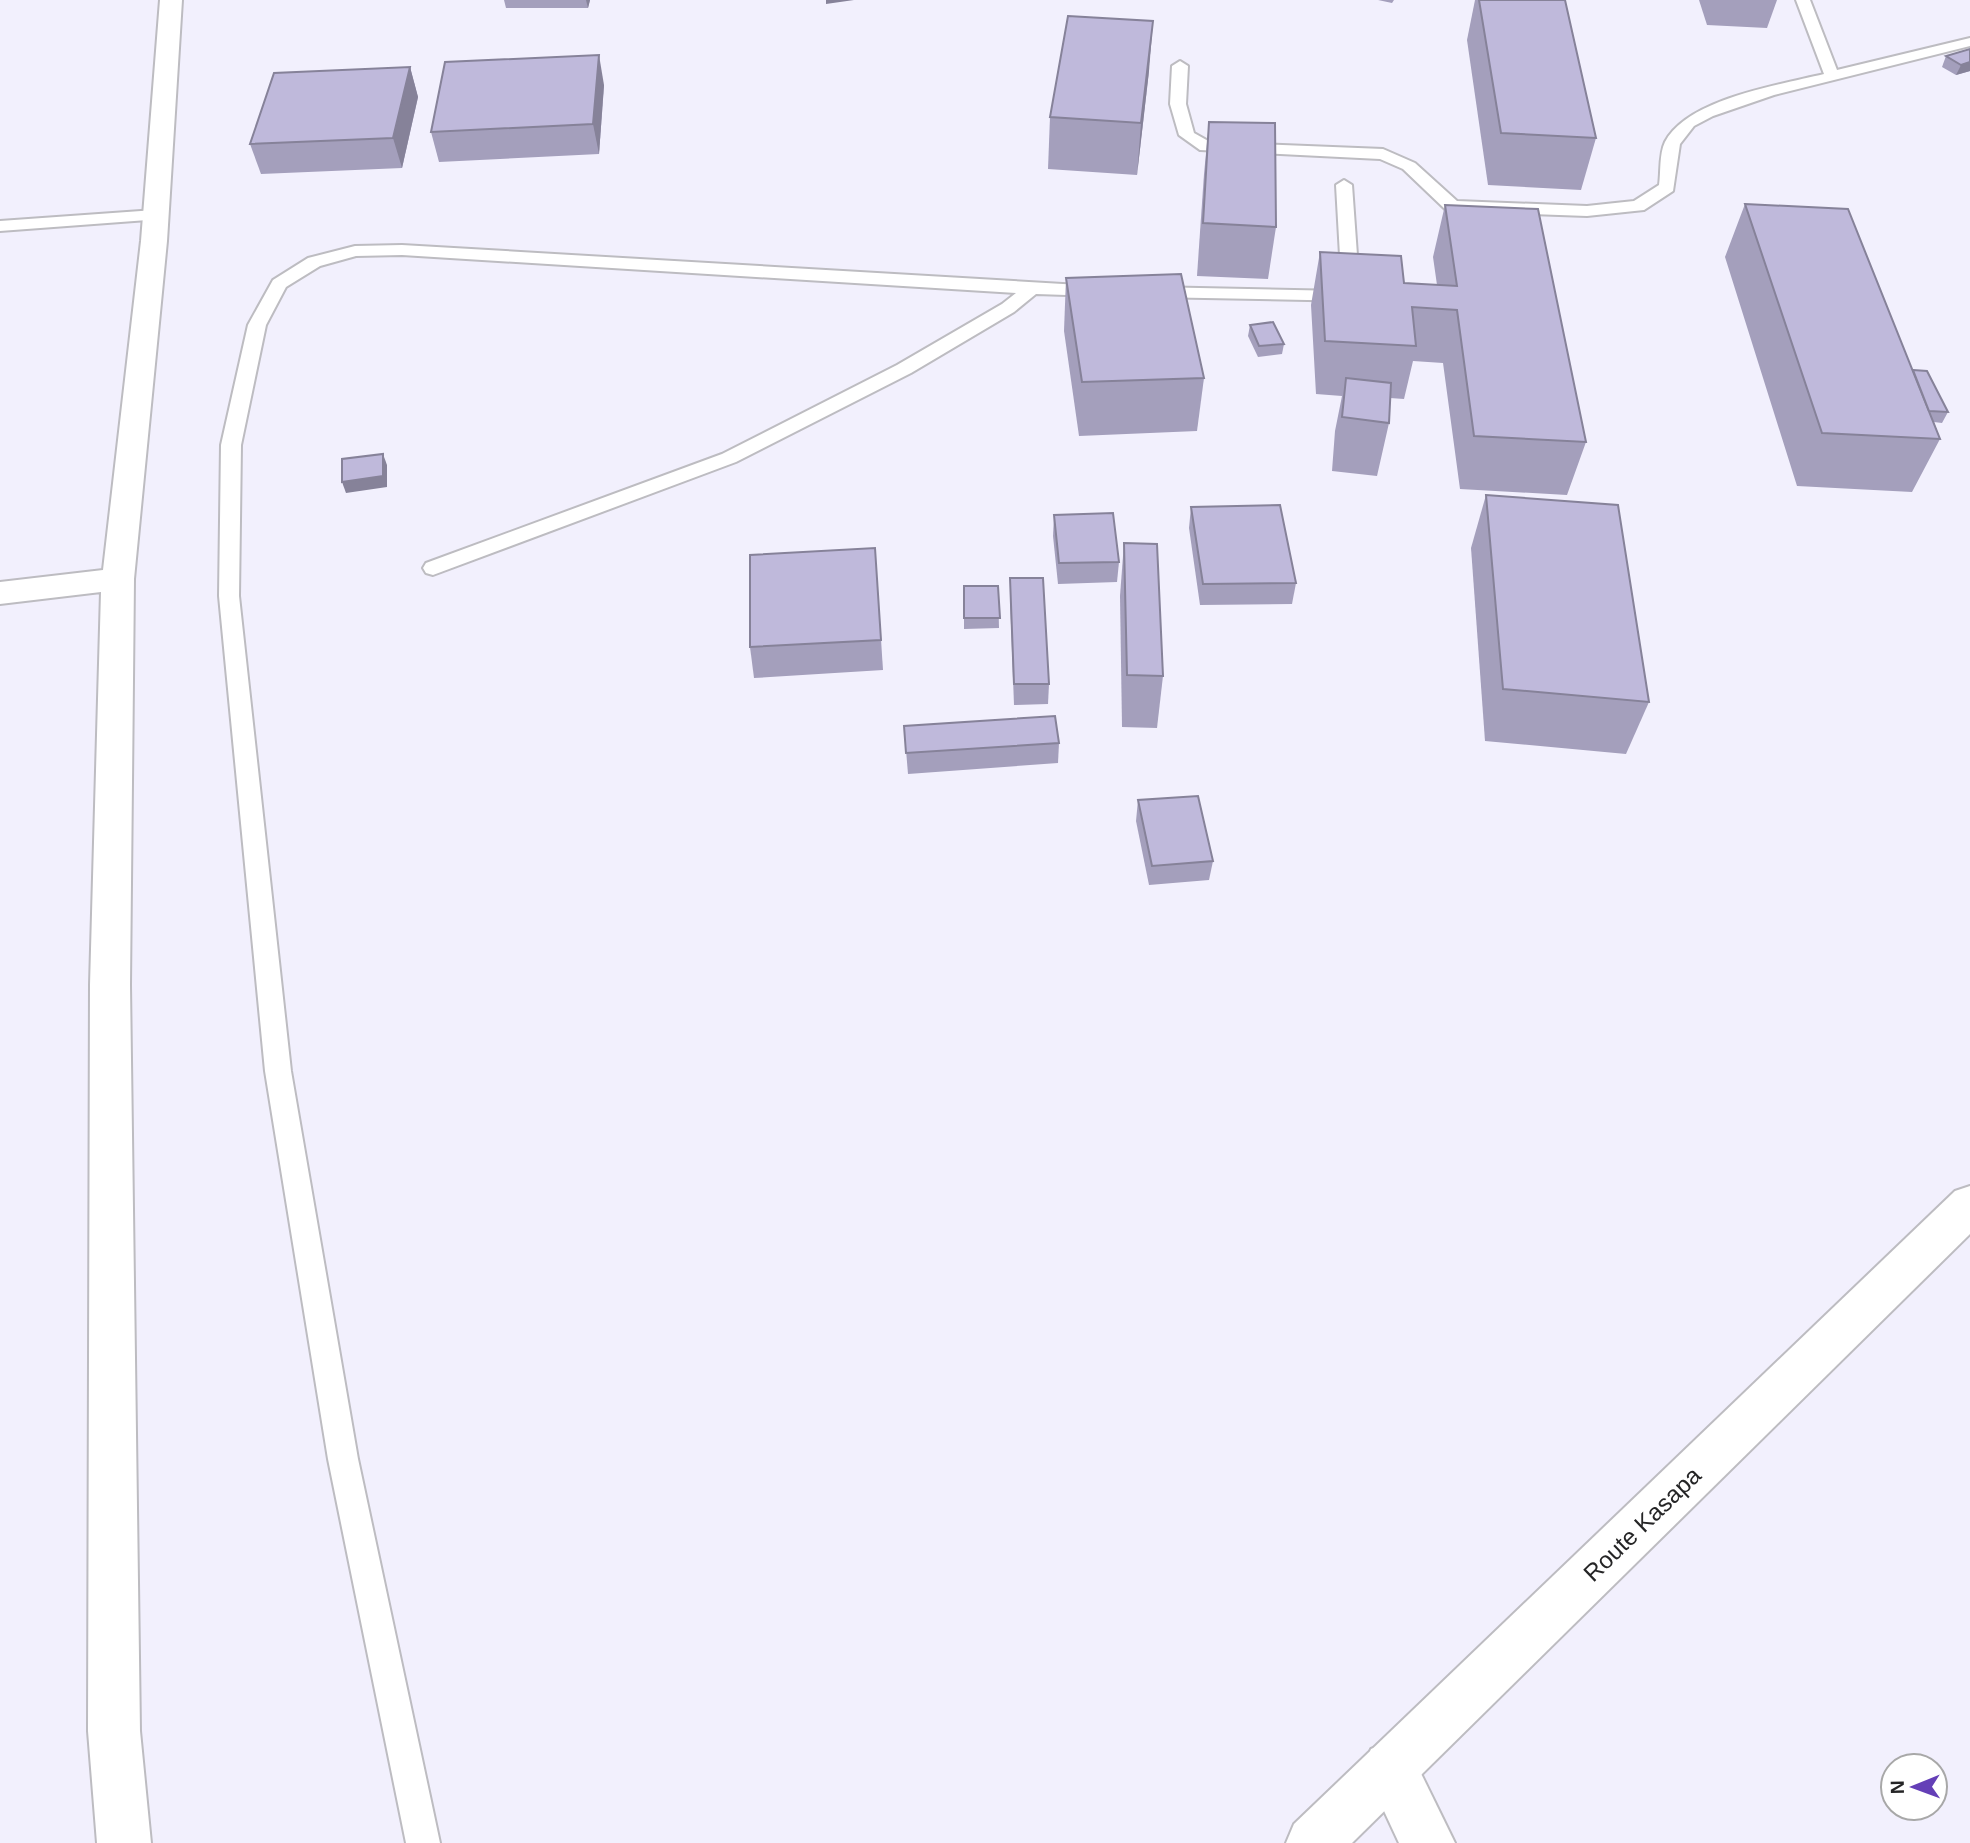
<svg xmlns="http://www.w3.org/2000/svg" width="1970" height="1843" font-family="Helvetica,sans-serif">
<rect width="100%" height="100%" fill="#fbfbff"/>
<path fill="#f2f0fd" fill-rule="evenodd" d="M0,0h1970v1843h-1970zM1893,1766h42v42h-42z"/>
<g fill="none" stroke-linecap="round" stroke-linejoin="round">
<g stroke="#bdbcc1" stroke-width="4">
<g id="lane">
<path d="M1796,0h14l27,70 133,-32v8l-196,49 -61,21 -19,10 -14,18 -7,47 -29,19 -57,6 -135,-5 -6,-1 -43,-41 -23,-10 -180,-9 -21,-15 -9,-31 2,-38 8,-5 8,5 -2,38 8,29 16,9 173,7 32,14 42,38 130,5 47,-5 25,-16c2,-13 0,-31 6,-43 22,-43 114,-57 159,-68z"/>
<path d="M1344,180l8,5 8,112 -3,4 -206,-4 -9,-5 9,-5 191,4 -6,-106z"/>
<path d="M155,210l8,5 -2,4 -161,12v-10z"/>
<path d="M402,245l695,41 9,5 -9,5 -61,-2 -22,18 -103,61 -175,89 -303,113 -7,-2 -3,-5 3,-5 296,-109 175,-89 105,-61 14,-11 -614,-38 -46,1 -36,10 -34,21 -20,38 -25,120 -2,151 52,475 67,388 82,384h-34l-78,-384 -63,-388 -46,-475 2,-151 27,-120 25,-45 35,-22 47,-12z"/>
</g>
</g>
<g stroke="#bdbcc1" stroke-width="4">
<g id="street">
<path d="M160,0h22l-15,241 -33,338 -4,406 10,746 11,112h-54l-9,-112 2,-746 11,-393 -101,12v-22l103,-12 38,-329z"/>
<path d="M1390,1742l19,7 46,94h-56l-35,-75 7,-19z"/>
</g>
</g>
<g stroke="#bdbcc1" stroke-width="4">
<path id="secondary" d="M1970,1186v48l-618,609h-66l8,-19 661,-633z"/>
</g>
<use href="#lane" fill="#fff" fill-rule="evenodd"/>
<use href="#street" fill="#fff" fill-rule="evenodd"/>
<use href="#secondary" fill="#fff" fill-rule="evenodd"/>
</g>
<g fill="#a49fbc">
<path d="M504,0h86l-2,8h-82z"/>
<path d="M1378,0h16l-2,3z"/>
<path d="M1475,0h90l31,138 -15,52 -93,-5 -21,-145z"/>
<path d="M1699,0h78l-10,28 -60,-3z"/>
<path d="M1970,49v22l-14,4 -14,-8 4,-11z"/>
<path d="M410,67l8,30 -16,71 -141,6 -11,-30z"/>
<path d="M1149,71l-12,104 -89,-6 2,-52z"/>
<path d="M604,85l-5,69 -160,8 -8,-30z"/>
<path d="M1209,122l67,105 -8,52 -71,-3 7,-102z"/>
<path d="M1745,204l168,166 35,42 -6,11 -8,-1 6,17 -28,53 -115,-6 -72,-229z"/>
<path d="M1445,205l141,237 -19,53 -107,-6 -17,-126 -30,-2 -9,38 -14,-1 -1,25 -12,53 -45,-5 3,-40 7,-35 -26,-2 -5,-89 9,-53 84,31 33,2 -4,-28z"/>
<path d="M1066,278l138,100 -7,53 -118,5 -15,-105z"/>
<path d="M1250,325l34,19 -2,10 -24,3 -10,-21z"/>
<path d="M1486,495l163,207 -23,52 -141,-13 -14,-193z"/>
<path d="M1191,507l105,76 -4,21 -92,1 -11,-77z"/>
<path d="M1054,515l65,47 -2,20 -59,2 -5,-48z"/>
<path d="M1124,543l39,133 -6,52 -35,-1 -2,-131z"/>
<path d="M875,548l8,122 -129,8 -4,-31z"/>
<path d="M1010,578l39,106 -1,20 -34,1 -4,-106z"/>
<path d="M964,586h34l1,42 -35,1z"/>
<path d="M904,726l155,17 -1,20 -150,11z"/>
<path d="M1138,800l75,61 -4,19 -60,5 -13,-64z"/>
</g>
<g fill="#868299">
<path d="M586,0h4l-2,8z"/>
<path d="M826,0h28l-28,4z"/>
<path d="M1153,21l-4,50 -12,104 4,-52z"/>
<path d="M599,55l5,30 -5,69 -6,-30z"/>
<path d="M1970,62v9l-14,4 5,-10z"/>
<path d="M410,67l8,30 -16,71 -9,-30z"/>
<path d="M383,454l4,11v22l-41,6 -4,-11z"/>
</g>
<g fill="#bfb9db" stroke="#868299" stroke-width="2">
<path d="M1479,0h86l31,138 -95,-5z"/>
<path d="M1068,16l85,5 -12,102 -91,-6z"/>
<path d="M1970,49v13l-9,3 -15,-9z"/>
<path d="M599,55l-6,69 -162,8 14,-70z"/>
<path d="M410,67l-17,71 -143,6 24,-71z"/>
<path d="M1209,122l66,1 1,104 -73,-4z"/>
<path d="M1745,204l103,5 92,230 -118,-6z"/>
<path d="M1445,205l93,4 48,233 -112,-6 -17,-126 -45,-3 4,39 -91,-5 -5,-89 81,4 3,27 53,3z"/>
<path d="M1181,274l23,104 -122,4 -16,-104z"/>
<path d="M1273,322l11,22 -25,2 -9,-21z"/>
<path d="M1913,370l14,1 21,41 -19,-1z"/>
<path d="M1346,378l45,5 -2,40 -47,-6z"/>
<path d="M383,454v22l-41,6v-23z"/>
<path d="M1486,495l132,10 31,197 -146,-13z"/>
<path d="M1280,505l16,78 -93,1 -12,-77z"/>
<path d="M1113,513l6,49 -60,1 -5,-48z"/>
<path d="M1124,543l33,1 6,132 -36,-1z"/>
<path d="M875,548l6,92 -131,7v-92z"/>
<path d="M1010,578h33l6,106h-35z"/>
<path d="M964,586h34l2,32h-36z"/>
<path d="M1055,716l4,27 -153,10 -2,-27z"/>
<path d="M1198,796l15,65 -61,5 -14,-66z"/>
</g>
<g text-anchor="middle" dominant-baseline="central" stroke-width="6" stroke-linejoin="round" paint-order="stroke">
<g font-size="24" fill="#252526" stroke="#fff">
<text transform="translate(1642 1524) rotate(-44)">Route Kasapa</text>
</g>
</g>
<g transform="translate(1914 1787) rotate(269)"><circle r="33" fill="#ffffff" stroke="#a8a8a8" stroke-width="2"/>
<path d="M0-5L12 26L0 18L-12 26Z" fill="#643fb7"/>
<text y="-10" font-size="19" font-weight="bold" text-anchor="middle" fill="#252526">N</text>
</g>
</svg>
